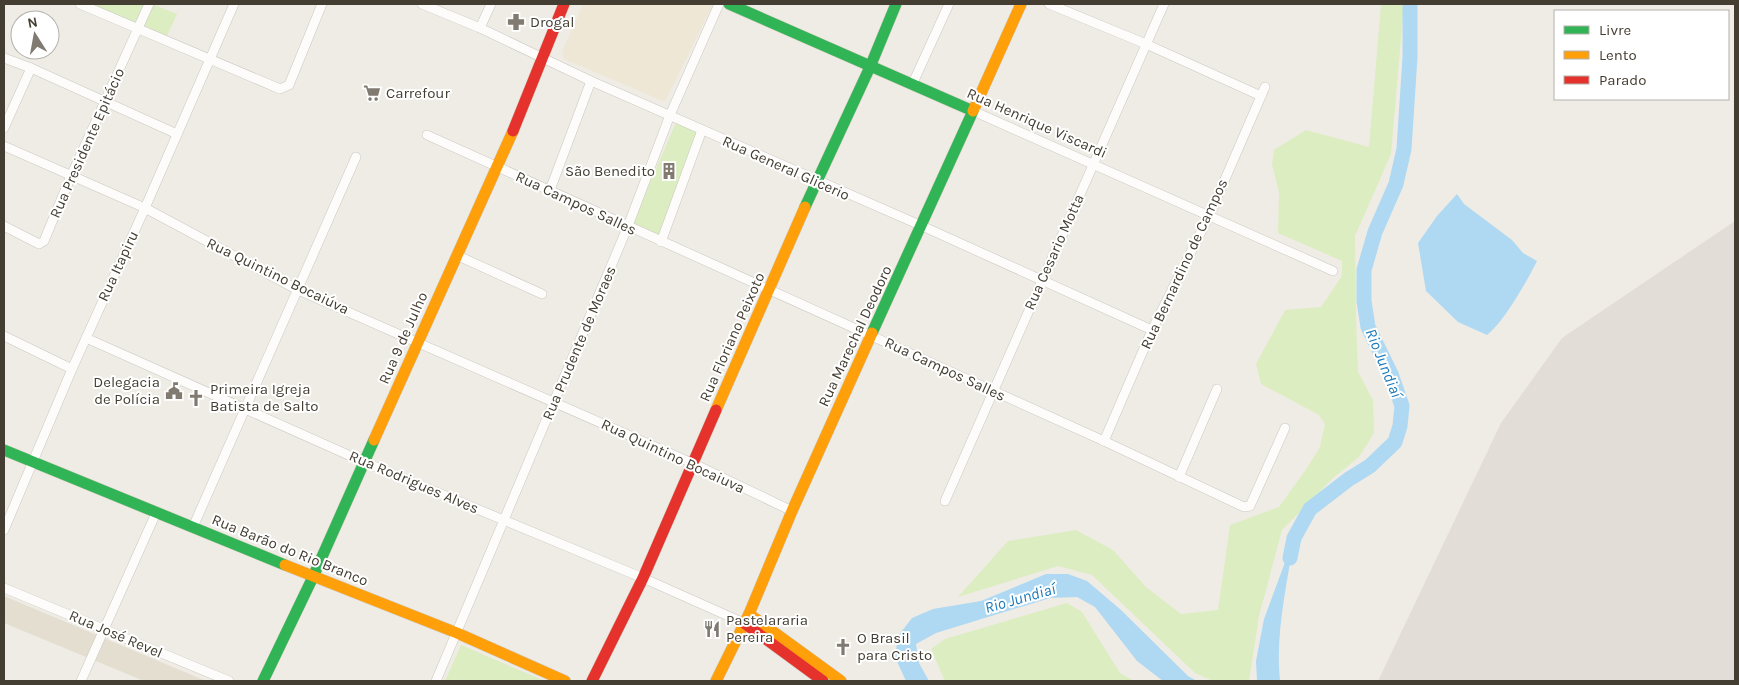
<svg xmlns="http://www.w3.org/2000/svg" width="1739" height="685" font-family="Karla,sans-serif">
<rect width="100%" height="100%" fill="#efece5"/>
<path fill="#e4ded1" d="M4,596l202,85h-62l-140,-58z"/>
<path fill="#e2ddd6" d="M1735,221v460h-357l123,-258 61,-85z"/>
<path fill="#eee7d6" d="M583,4h130l-48,98 -101,-43 -2,-7z"/>
<g fill="#dcedc1">
<path d="M83,4h64l-10,22z"/>
<path d="M152,4l25,10 -10,22 -25,-11z"/>
<path d="M1381,4h23l-13,150 -36,82 1,81 2,55 15,28 1,33 -15,24 -26,21 -51,52 -23,86 -10,65h-36l-18,-8 -103,-98 -34,-9 -100,31 50,-56 68,-11 37,20 33,37 35,27 37,-4 12,-85 49,-18 28,-39 13,-21 5,-23 -6,-9 -58,-31 -5,-20 29,-54 36,-3 21,-31v-15l-64,-28 1,-41 -7,-27 2,-15 32,-20 63,17z"/>
<path d="M677,120l25,10 -43,107 -27,-12z"/>
<path d="M1067,603l15,9 38,61 14,8h-189l-14,-32 14,-10z"/>
<path d="M461,645l84,36h-100z"/>
</g>
<g fill="#afd9f2">
<path d="M1457,194l7,10 48,36 11,13 14,8c-10,20 -33,61 -50,74l-29,-13 -32,-31 -8,-48 19,-27z"/>
<path d="M1294,538c-7,47 -19,96 -14,143h-23l-1,-20 8,-42z"/>
<path d="M1046,574h22l19,7 34,29 67,66 9,5h-34l-26,-20 -42,-54 -18,-10 -27,1 -114,35 -20,11 3,19 10,18h-23l-11,-24 3,-21 14,-18 21,-9 48,-8z"/>
</g>
<g fill="none" stroke-linecap="round" stroke-linejoin="round">
<path stroke="#afd9f2" stroke-width="15" d="M1290,558l4,-20 16,-29 39,-30 21,-13 25,-24 5,-16 2,-20 -11,-32 -23,-47 -4,-26v-31l11,-38 21,-48 8,-35 6,-92v-53"/>
<g stroke="#cbc8c1" stroke-width="10">
<g id="street">
<path d="M80,4l200,85 9,-4 33,-81"/>
<path d="M422,4l58,24 111,53 331,145 230,104"/>
<path d="M1049,4l97,40 115,52"/>
<path d="M480,28l11,-24"/>
<path d="M4,58l27,10 146,66"/>
<path d="M912,85l37,-81"/>
<path d="M973,111l360,160"/>
<path d="M4,128l27,-60"/>
<path d="M427,135l677,306 140,66 6,-1 35,-78"/>
<path d="M4,146l141,62 153,82 394,173 100,48"/>
<path d="M550,190l41,-109"/>
<path d="M4,226l35,18 5,-3 27,-65 78,-172"/>
<path d="M661,242l41,-112"/>
<path d="M456,255l86,39"/>
<path d="M4,336l68,33"/>
<path d="M86,338l278,124 279,116 101,45"/>
<path d="M1104,441l48,-111 57,-114 56,-129"/>
<path d="M1179,477l38,-88"/>
<path d="M945,501l219,-497"/>
<path d="M193,527l163,-370"/>
<path d="M4,530l68,-161 73,-161 89,-204"/>
<path d="M4,588l225,93"/>
<path d="M81,681l75,-168"/>
<path d="M436,681l192,-455 42,-111 49,-111"/>
</g>
</g>
<g stroke="#cfc9bb" stroke-width="12">
<g id="fast">
<path d="M729,4l244,107 -101,222"/>
<path d="M805,207l65,-140 26,-63"/>
<path d="M4,450l281,115"/>
<path d="M263,681l50,-104 61,-137"/>
</g>
</g>
<g stroke="#cfc9bb" stroke-width="12">
<g id="slow">
<path d="M973,111l48,-107"/>
<path d="M716,410l89,-203"/>
<path d="M374,440l139,-309"/>
<path d="M285,565l172,68 108,48"/>
<path d="M749,614l92,67"/>
<path d="M716,681l33,-67 43,-103 80,-178"/>
</g>
</g>
<g stroke="#cfc9bb" stroke-width="12">
<g id="jam">
<path d="M513,131l51,-127"/>
<path d="M744,623l79,58"/>
<path d="M592,681l51,-103 73,-168"/>
</g>
</g>
<use href="#street" stroke="#fdfcfb" stroke-width="9"/>
<use href="#fast" stroke="#30b455" stroke-width="11"/>
<use href="#slow" stroke="#ff9f0a" stroke-width="11"/>
<use href="#jam" stroke="#e5322d" stroke-width="11"/>
</g>
<defs>
<g id="pharmacy-bare" transform="scale(1.35)"><path d="M-2-6h4v4h4v4h-4v4h-4v-4h-4v-4h4Z" fill="#807a70" stroke="#fff" stroke-width="2.5" paint-order="stroke"/></g>
<g id="supermarket-bare" transform="scale(1.35)"><path d="M-6-5.5h2.5l.6 2H6L4.5 2H-2.5L-4.4-4H-6ZM-1.5 3.2a1.3 1.3 0 1 0 .1 0ZM3 3.2a1.3 1.3 0 1 0 .1 0Z" fill="#807a70" stroke="#fff" stroke-width="2.5" paint-order="stroke"/></g>
<g id="building-bare" transform="scale(1.35)"><path d="M-4-6H4V6H1V3H-1V6H-4ZM-2.5-4.3h1.7v1.8h-1.7ZM.8-4.3h1.7v1.8H.8ZM-2.5-1h1.7V.8h-1.7ZM.8-1h1.7V.8H.8Z" fill="#807a70" stroke="#fff" stroke-width="2.5" paint-order="stroke"/></g>
<g id="civic-bare" transform="scale(1.35)"><path d="M-.6-6.5H3V-4.5H.6V-3L4-1V1h2V6H-6V1h2V-1L-.6-3ZM-1.2 2.5V6h2.4V2.5Z" fill="#807a70" stroke="#fff" stroke-width="2.5" paint-order="stroke"/></g>
<g id="church-bare" transform="scale(1.35)"><path d="M-1.2-6h2.4v3.5h3.3v2.4h-3.3V6h-2.4V-.1h-3.3v-2.4h3.3Z" fill="#807a70" stroke="#fff" stroke-width="2.5" paint-order="stroke"/></g>
<g id="restaurant-bare" transform="scale(1.35)"><path d="M-5-6h1v4h1v-4h1v4h1v-4h1v5L-1.5 .5V6h-2V.5L-5-1ZM5-6V6H3V1.5H1.5Q1.5-4 5-6Z" fill="#807a70" stroke="#fff" stroke-width="2.5" paint-order="stroke"/></g>
</defs>
<g fill-rule="evenodd">
<use href="#pharmacy-bare" x="516" y="22"/>
<use href="#supermarket-bare" x="372" y="93"/>
<use href="#building-bare" x="669" y="171"/>
<use href="#civic-bare" x="174" y="391"/>
<use href="#church-bare" x="196" y="398"/>
<use href="#restaurant-bare" x="712" y="629"/>
<use href="#church-bare" x="843" y="647"/>
</g>
<g text-anchor="middle" dominant-baseline="central" stroke-width="4" stroke-linejoin="round" paint-order="stroke">
<g font-size="15" fill="#443d31" stroke="#fff" text-anchor="start">
<text x="530" y="22">Drogal</text>
<text x="386" y="93">Carrefour</text>
<text x="655" y="171" text-anchor="end">São Benedito</text>
<text x="160" y="382" text-anchor="end">Delegacia<tspan x="160" dy="17">de Polícia</tspan></text>
<text x="210" y="389">Primeira Igreja<tspan x="210" dy="17">Batista de Salto</tspan></text>
<text x="726" y="620">Pastelararia<tspan x="726" dy="17">Pereira</tspan></text>
<text x="857" y="638">O Brasil<tspan x="857" dy="17">para Cristo</tspan></text>
</g>
<g font-size="15" fill="#443d31" stroke="#fff">
<text transform="translate(1037 123) rotate(24)">Rua Henrique Viscardi</text>
<text transform="translate(87 143) rotate(-66)">Rua Presidente Epitácio</text>
<text transform="translate(786 168) rotate(24)">Rua General Glicerio</text>
<text transform="translate(576 203) rotate(25)">Rua Campos Salles</text>
<text transform="translate(1054 252) rotate(-66)">Rua Cesario Motta</text>
<text transform="translate(1184 264) rotate(-65)">Rua Bernardino de Campos</text>
<text transform="translate(118 266) rotate(-65)">Rua Itapiru</text>
<text transform="translate(278 276) rotate(26)">Rua Quintino Bocaiúva</text>
<text transform="translate(855 336) rotate(-65)">Rua Marechal Deodoro</text>
<text transform="translate(732 337) rotate(-66)">Rua Floriano Peixoto</text>
<text transform="translate(403 338) rotate(-66)">Rua 9 de Julho</text>
<text transform="translate(579 343) rotate(-67)">Rua Prudente de Moraes</text>
<text transform="translate(945 369) rotate(25)">Rua Campos Salles</text>
<text transform="translate(673 456) rotate(25)">Rua Quintino Bocaiuva</text>
<text transform="translate(414 482) rotate(23)">Rua Rodrigues Alves</text>
<text transform="translate(290 550) rotate(22)">Rua Barão do Rio Branco</text>
<text transform="translate(116 634) rotate(23)">Rua José Revel</text>
</g>
<g font-size="16" font-style="italic" fill="#1f7cbb" stroke="#fff">
<text transform="translate(1384 363) rotate(68)">Rio Jundiaí</text>
<text transform="translate(1020 598) rotate(-16)">Rio Jundiaí</text>
</g>
</g>
<rect width="1739" height="685" fill="none" stroke="#443d31" stroke-width="10"/>
<rect x="1554" y="10" width="175" height="90" fill="#ffffff" stroke="#b4b1ad"/>
<rect x="1564" y="26" width="25" height="8" fill="#30b455" stroke="#b4b1ad"/>
<text x="1599" y="35" font-size="15" fill="#443d31">Livre</text>
<rect x="1564" y="51" width="25" height="8" fill="#ff9f0a" stroke="#b4b1ad"/>
<text x="1599" y="60" font-size="15" fill="#443d31">Lento</text>
<rect x="1564" y="76" width="25" height="8" fill="#e5322d" stroke="#b4b1ad"/>
<text x="1599" y="85" font-size="15" fill="#443d31">Parado</text>
<g transform="translate(35 35) rotate(349)"><circle r="24" fill="#ffffff" stroke="#b4b1ad"/>
<path d="M0-4L9 19L0 12L-9 19Z" fill="#807a70"/>
<text y="-8" font-size="14" font-weight="bold" text-anchor="middle" fill="#443d31">N</text>
</g>
</svg>
